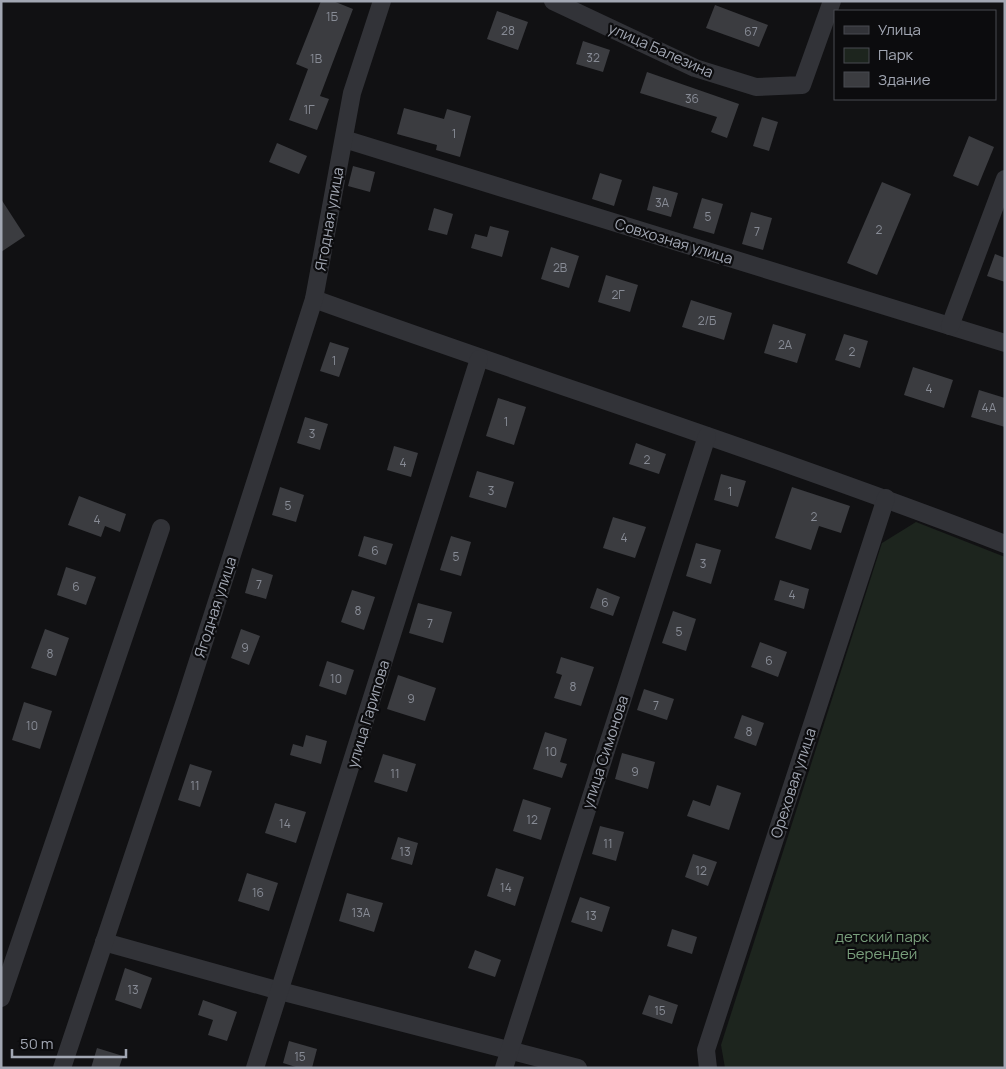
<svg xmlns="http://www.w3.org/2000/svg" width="1006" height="1069" font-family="Manrope,sans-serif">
<rect width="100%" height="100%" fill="#111113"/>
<path fill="#1d251e" d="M916,522l89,35v504l-3,7h-277l-4,-23 161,-502z"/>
<g fill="#3b3c40">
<path d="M321,1h12l20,8 -33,87 9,3 -12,31 -28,-10 19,-51 -12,-5z"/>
<path d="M715,5l53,20 -9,22 -53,-19z"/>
<path d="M497,11l31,11 -10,28 -31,-11z"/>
<path d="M583,41l27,9 -7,22 -27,-8z"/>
<path d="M647,72l92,32 -12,34 -16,-6 6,-15 -77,-24z"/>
<path d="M404,108l40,11 3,-10 24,7 -11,41 -24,-7 1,-5 -40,-11z"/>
<path d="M762,117l16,5 -9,29 -16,-5z"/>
<path d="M969,136l25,11 -16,39 -25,-10z"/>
<path d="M277,143l30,13 -8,18 -30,-12z"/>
<path d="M353,166l22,6 -5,20 -22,-6z"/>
<path d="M600,173l22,7 -8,26 -22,-7z"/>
<path d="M882,182l29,12 -34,81 -30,-12z"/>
<path d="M653,186l25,7 -7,24 -24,-7z"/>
<path d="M702,198l21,6 -9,30 -21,-6z"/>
<path d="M1,199l24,37 -24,16z"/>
<path d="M434,208l19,6 -6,21 -19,-5z"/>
<path d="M751,212l21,6 -9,32 -21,-6z"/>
<path d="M490,226l19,5 -7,26 -31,-9 4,-14 12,3z"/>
<path d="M551,247l28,9 -10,32 -28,-9z"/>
<path d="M995,254l10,4v24l-18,-6z"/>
<path d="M606,275l32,10 -8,27 -32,-10z"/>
<path d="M691,300l41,13 -8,27 -42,-13z"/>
<path d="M773,324l33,10 -9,29 -33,-10z"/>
<path d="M844,334l24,7 -8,27 -25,-8z"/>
<path d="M330,342l19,6 -10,29 -19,-6z"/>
<path d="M913,367l40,13 -9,28 -40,-13z"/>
<path d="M979,390l26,8v29l-34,-10z"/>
<path d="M498,398l28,9 -12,38 -28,-9z"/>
<path d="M305,417l23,7 -8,26 -23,-7z"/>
<path d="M636,443l30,11 -7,20 -30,-10z"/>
<path d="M394,446l24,7 -7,24 -24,-7z"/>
<path d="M477,471l37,11 -8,26 -37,-11z"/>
<path d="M721,474l25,7 -8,26 -24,-7z"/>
<path d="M280,487l24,8 -8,27 -24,-7z"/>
<path d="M792,487l58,19 -9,27 -22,-7 -8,24 -36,-12z"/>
<path d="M79,496l47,18 -6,18 -15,-6 -4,11 -33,-12z"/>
<path d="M613,517l33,10 -11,31 -32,-10z"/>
<path d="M364,536l29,8 -7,21 -28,-9z"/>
<path d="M451,536l20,6 -10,34 -21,-6z"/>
<path d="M696,543l25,7 -10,34 -25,-8z"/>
<path d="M66,567l30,10 -10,28 -29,-10z"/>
<path d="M252,568l21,7 -7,24 -21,-6z"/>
<path d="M780,580l29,9 -5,20 -30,-9z"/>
<path d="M597,588l23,9 -7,19 -23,-8z"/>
<path d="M352,590l23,7 -11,33 -23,-8z"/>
<path d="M418,603l34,9 -9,31 -34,-10z"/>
<path d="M673,611l23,8 -10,32 -24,-8z"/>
<path d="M45,629l24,9 -13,38 -25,-8z"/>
<path d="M241,629l19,7 -11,29 -18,-7z"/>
<path d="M760,642l27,10 -9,25 -27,-10z"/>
<path d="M561,657l33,10 -13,39 -27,-8 8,-23 -6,-2z"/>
<path d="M327,661l27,9 -8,25 -27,-9z"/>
<path d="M398,675l38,13 -11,33 -38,-12z"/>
<path d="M644,689l30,10 -7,21 -30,-10z"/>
<path d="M24,702l28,9 -12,38 -28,-9z"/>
<path d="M742,715l22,8 -8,23 -22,-8z"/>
<path d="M545,732l22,7 -7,23 7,2 -5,14 -29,-9z"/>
<path d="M306,735l21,6 -6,23 -31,-9 3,-11 10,3z"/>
<path d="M622,753l33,9 -7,27 -33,-10z"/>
<path d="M383,754l33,10 -9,28 -33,-10z"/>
<path d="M190,764l22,7 -12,36 -22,-7z"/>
<path d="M717,785l24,8 -12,37 -42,-14 6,-16 17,6z"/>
<path d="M523,799l28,9 -10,32 -28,-9z"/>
<path d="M275,803l31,9 -10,31 -31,-10z"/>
<path d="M600,826l24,6 -8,29 -24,-7z"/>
<path d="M398,837l20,6 -6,22 -21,-6z"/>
<path d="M693,854l24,8 -9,24 -23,-9z"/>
<path d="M496,868l28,9 -9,29 -28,-10z"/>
<path d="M247,873l31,10 -9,28 -31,-10z"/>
<path d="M347,893l36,10 -9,29 -35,-11z"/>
<path d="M580,897l30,10 -8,25 -31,-10z"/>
<path d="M672,929l25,8 -5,17 -25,-8z"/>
<path d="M475,950l26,10 -6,17 -27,-9z"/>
<path d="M125,968l27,10 -11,31 -26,-9z"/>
<path d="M649,995l29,10 -6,19 -30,-10z"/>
<path d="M203,1000l34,12 -10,29 -19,-6 5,-15 -15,-5z"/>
<path d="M289,1041l28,8 -5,19h-13l-16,-5z"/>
<path d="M97,1048l26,8 -4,12h-28z"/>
</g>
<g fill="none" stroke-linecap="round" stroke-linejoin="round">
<g stroke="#323338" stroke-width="18">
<path d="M553,1l142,67 61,19 46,-2 30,-84"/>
<path d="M344,139l661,204"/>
<path d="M314,299c230,83 463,157 691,245"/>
<path d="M950,326l55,-147"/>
<path d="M104,942l176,49 298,77"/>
<path d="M1,998l160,-470"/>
<path d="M62,1068l123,-367 129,-402 38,-206 30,-92"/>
<path d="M255,1068l224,-709"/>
<path d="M504,1068l203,-632"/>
<path d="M708,1068l-2,-18 180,-552"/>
</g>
</g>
<g text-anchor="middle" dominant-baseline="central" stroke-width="4.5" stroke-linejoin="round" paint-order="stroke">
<g font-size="12" fill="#888c96">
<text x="332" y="16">1Б</text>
<text x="508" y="30">28</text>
<text x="751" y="31">67</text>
<text x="593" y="57">32</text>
<text x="316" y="58">1В</text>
<text x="692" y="98">36</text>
<text x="309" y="109">1Г</text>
<text x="454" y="133">1</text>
<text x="662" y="202">3А</text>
<text x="708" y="216">5</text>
<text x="879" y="229">2</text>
<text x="757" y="231">7</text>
<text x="560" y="267">2В</text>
<text x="618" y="294">2Г</text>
<text x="707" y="320">2/Б</text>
<text x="785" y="344">2А</text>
<text x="852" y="351">2</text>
<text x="334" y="360">1</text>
<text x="929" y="388">4</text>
<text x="989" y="407">4А</text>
<text x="506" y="421">1</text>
<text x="312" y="433">3</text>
<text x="647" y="459">2</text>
<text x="403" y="462">4</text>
<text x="491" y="490">3</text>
<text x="730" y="491">1</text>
<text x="288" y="505">5</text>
<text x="814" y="516">2</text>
<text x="97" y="519">4</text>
<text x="624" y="537">4</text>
<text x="375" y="550">6</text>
<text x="456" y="556">5</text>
<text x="703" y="563">3</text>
<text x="259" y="584">7</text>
<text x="76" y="586">6</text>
<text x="792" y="594">4</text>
<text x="605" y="602">6</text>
<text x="358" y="610">8</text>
<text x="430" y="623">7</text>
<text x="679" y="631">5</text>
<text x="245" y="647">9</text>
<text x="50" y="653">8</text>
<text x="769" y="660">6</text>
<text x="336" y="678">10</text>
<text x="573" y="686">8</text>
<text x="411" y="698">9</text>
<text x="656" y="705">7</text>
<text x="32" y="725">10</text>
<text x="749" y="731">8</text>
<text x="551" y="751">10</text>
<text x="635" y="771">9</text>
<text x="395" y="773">11</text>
<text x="195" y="785">11</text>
<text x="532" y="819">12</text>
<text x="285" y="823">14</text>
<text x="608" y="843">11</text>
<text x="405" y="851">13</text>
<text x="701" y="870">12</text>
<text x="506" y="887">14</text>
<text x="258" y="892">16</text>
<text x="361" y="912">13А</text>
<text x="591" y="915">13</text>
<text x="133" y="989">13</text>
<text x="660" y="1010">15</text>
<text x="300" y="1056">15</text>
</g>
<g font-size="15" fill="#a2a7b3" stroke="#0c0c0e">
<text transform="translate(661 50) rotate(24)">улица Балезина</text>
<text transform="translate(329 219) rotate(-80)">Ягодная улица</text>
<text transform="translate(674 241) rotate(17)">Совхозная улица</text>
<text transform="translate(215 607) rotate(-72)">Ягодная улица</text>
<text transform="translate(368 714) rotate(-73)">улица Гарипова</text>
<text transform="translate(605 752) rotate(-72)">улица Симонова</text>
<text transform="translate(793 783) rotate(-72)">Ореховая улица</text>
</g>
<g font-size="15" fill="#799f7c" stroke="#0c0c0e">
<text x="882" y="936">детский парк<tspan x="882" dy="17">Берендей</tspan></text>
</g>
</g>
<rect width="1006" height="1069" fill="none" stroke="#a2a7b3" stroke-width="5"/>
<rect x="834" y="10" width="162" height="90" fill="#0c0c0e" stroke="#484a50"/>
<rect x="844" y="26" width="25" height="8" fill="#323338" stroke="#484a50"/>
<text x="878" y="35" font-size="15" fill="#a2a7b3">Улица</text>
<rect x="844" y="48" width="25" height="15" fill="#1d251e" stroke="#484a50"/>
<text x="878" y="60" font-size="15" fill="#a2a7b3">Парк</text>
<rect x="844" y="72" width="25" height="15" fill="#3b3c40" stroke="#484a50"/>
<text x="878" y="85" font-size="15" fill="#a2a7b3">Здание</text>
<path d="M12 1049v8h114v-8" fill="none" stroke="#a2a7b3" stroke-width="2.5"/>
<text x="20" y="1049" font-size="15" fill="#a2a7b3" stroke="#0c0c0e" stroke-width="4" paint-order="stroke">50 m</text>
</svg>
